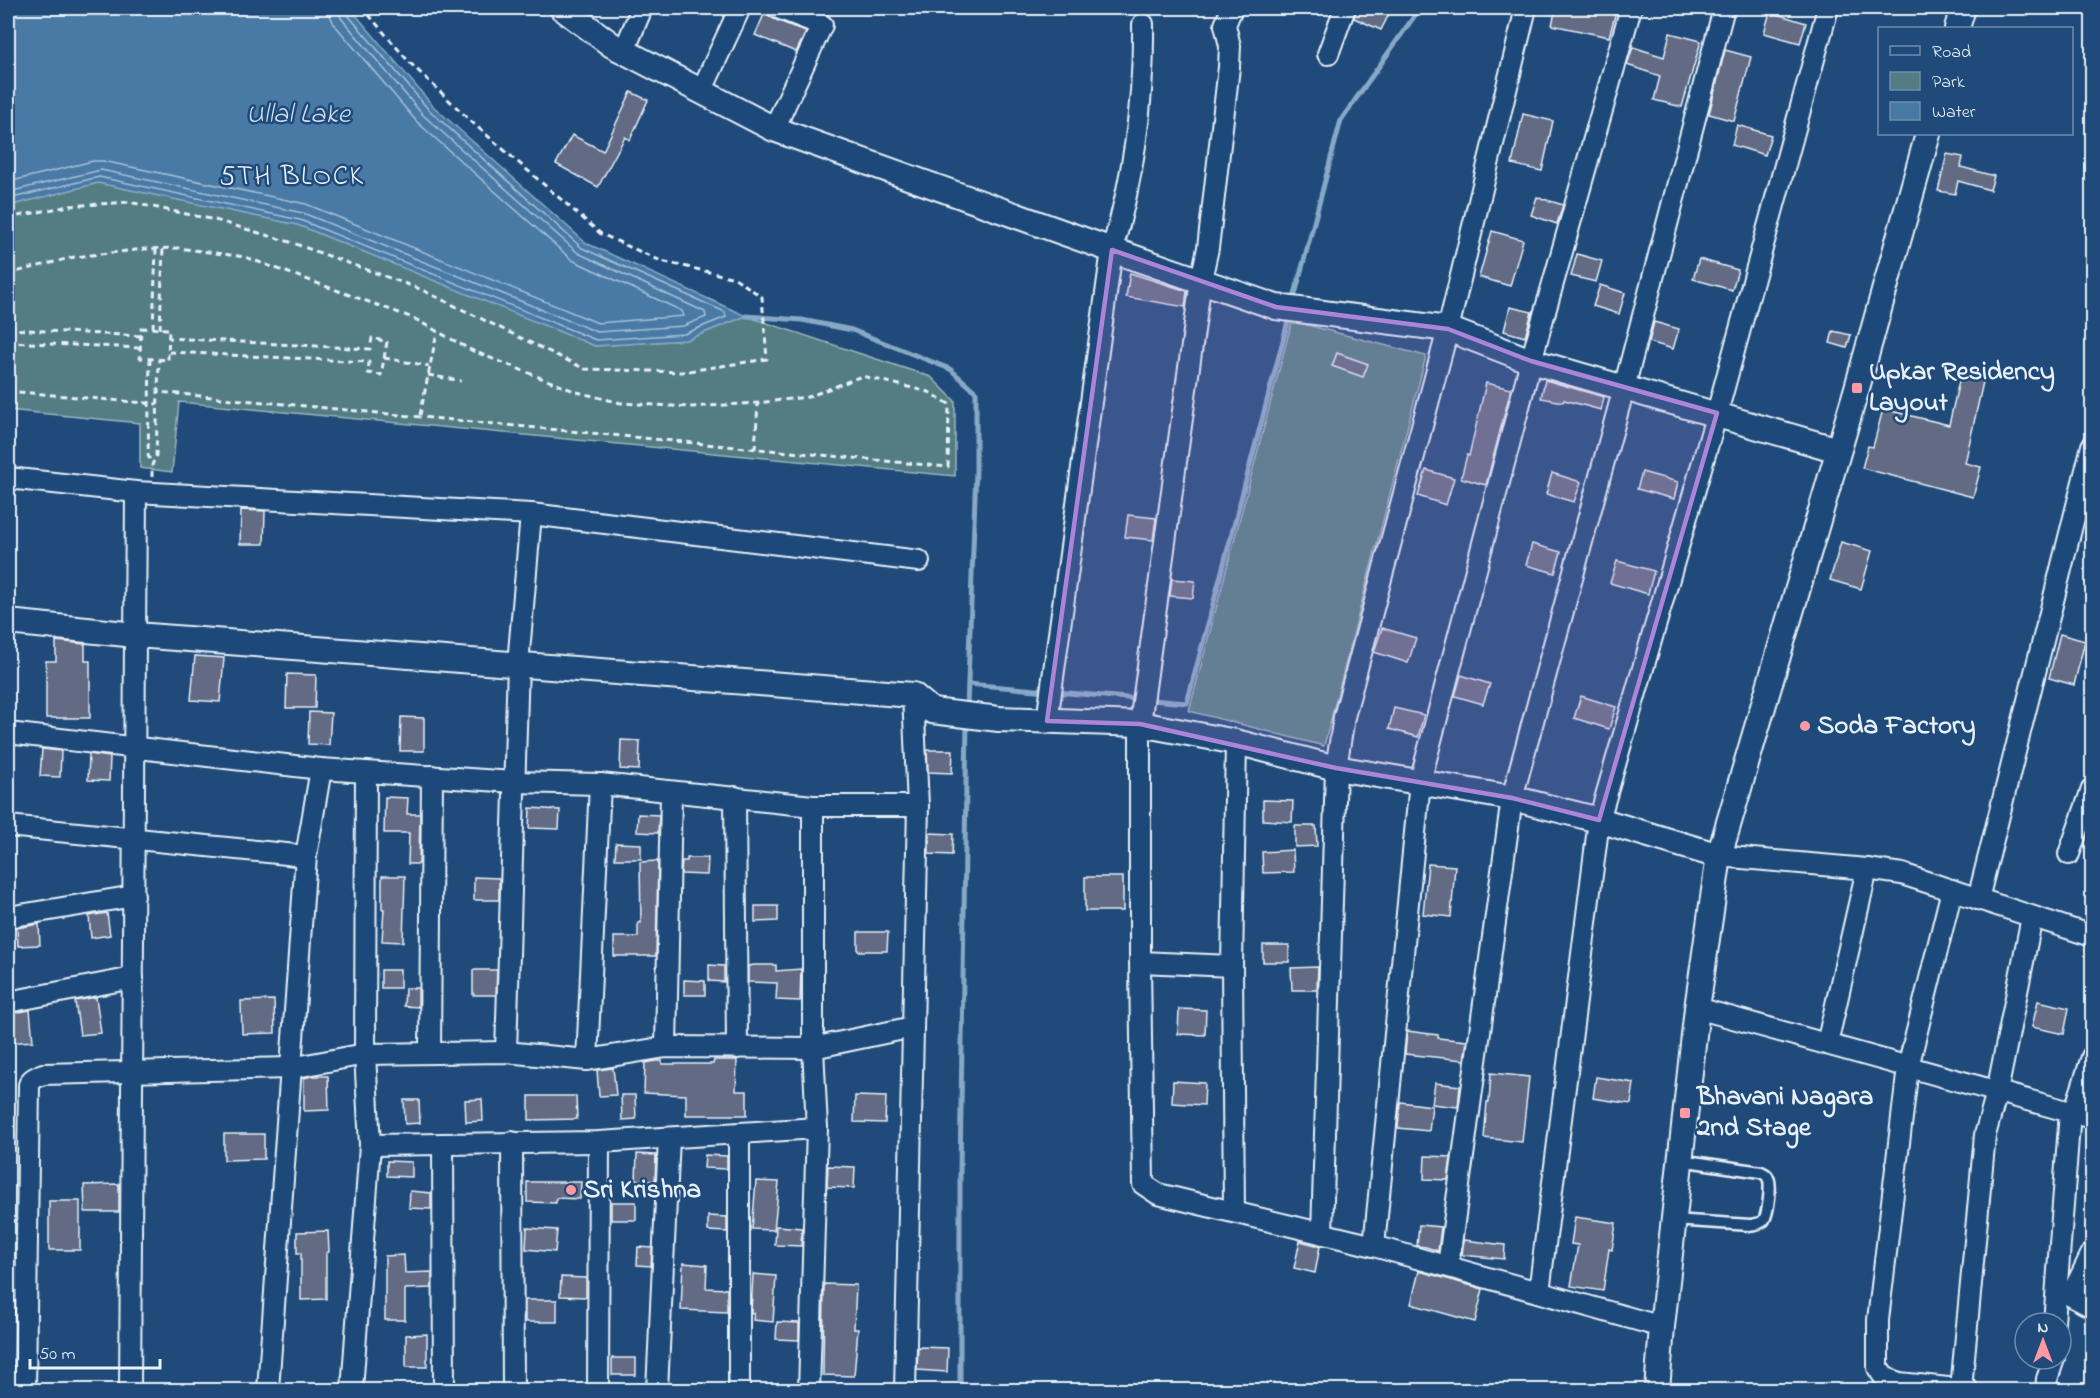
<svg xmlns="http://www.w3.org/2000/svg" width="2100" height="1398" font-family="'Indie Flower',sans-serif">
<rect width="100%" height="100%" fill="#1f4a7a"/>
<filter id="ink" filterUnits="userSpaceOnUse"><feTurbulence type="fractalNoise" baseFrequency=".0167" numOctaves="2"/><feDisplacementMap in="SourceGraphic" scale="12" xChannelSelector="R" yChannelSelector="G"/><feConvolveMatrix kernelMatrix="1 2 1 2 8 2 1 2 1" color-interpolation-filters="sRGB"/></filter>
<g filter="url(#ink)">
<g fill="#537c83" stroke="#9eb6be" stroke-width="1.5">
<path d="M98,183l200,42 297,121 91,-6 60,-24 185,61 24,24v75l-776,-74 -7,70 -32,-4v-45l-132,-13v-204z"/>
<path d="M1292,321l134,35 -102,390 -135,-35z"/>
</g>
<path fill="#4879a5" stroke="#88a9c6" stroke-width="1.5" d="M8,8h342l83,98 153,137 160,73 -60,24 -91,6 -297,-121 -200,-42 -90,23z"/>
<g fill="none" stroke-linecap="round" stroke-linejoin="round">
<g stroke="#a8c1d7" stroke-width="1.5">
<path d="M8,182l85,-21h10l203,43 292,119 86,-7 -2,-5 -110,-51 -155,-138 -83,-98 -4,-9 -1,-7"/>
<path d="M8,192l93,-22 202,43 294,119 86,-6 23,-9 -1,-5 -127,-59 -155,-138 -82,-97 -3,-10"/>
<path d="M8,199l91,-22 201,43 296,120 88,-6 42,-17 -1,-5 -143,-64 -153,-138 -82,-96 -2,-6"/>
</g>
<g stroke="#88a9c6" stroke-width="5">
<path d="M1293,302l48,-182 79,-112"/>
<path d="M746,316l56,4 50,10 98,39 26,23v78l-9,238"/>
<path d="M968,684l79,7"/>
<path d="M1056,692l131,11 103,-389"/>
<path d="M960,1390v-219l7,-451"/>
</g>
</g>
<g fill="#626a84" stroke="#e8f1f8" stroke-width="1.5">
<path d="M1357,8h35l-11,22 -27,-12z"/>
<path d="M1556,8h61l-8,29 -57,-12z"/>
<path d="M766,10l2,5 6,4 32,13 -10,20 -41,-17z"/>
<path d="M1770,12l36,11 -6,20 -36,-10z"/>
<path d="M1670,33l31,8 -19,66 -28,-7 6,-24 -33,-11 6,-18 31,10z"/>
<path d="M1725,50l26,7 -17,64 -25,-7z"/>
<path d="M631,92l17,8 -18,40 -5,-3 -27,50 -42,-23 16,-29 31,16z"/>
<path d="M1523,114l30,7 -11,50 -30,-7z"/>
<path d="M1737,125l34,10 -6,20 -33,-10z"/>
<path d="M1947,154l16,3 -2,10 33,9 -4,14 -32,-9 -3,13 -17,-3z"/>
<path d="M1537,197l26,8 -6,19 -26,-9z"/>
<path d="M1492,231l31,9 -13,46 -31,-9z"/>
<path d="M1577,254l25,7 -6,21 -25,-6z"/>
<path d="M1699,259l39,11 -6,20 -39,-11z"/>
<path d="M1130,273l57,18 -2,16 -59,-10z"/>
<path d="M1600,285l25,8 -6,21 -26,-8z"/>
<path d="M1510,307l22,5 -7,25 -21,-6z"/>
<path d="M1654,322l25,7 -6,20 -24,-7z"/>
<path d="M1833,331l18,4 -4,13 -17,-5z"/>
<path d="M1337,353l31,11 -5,13 -31,-11z"/>
<path d="M1962,368l23,5 -20,90 16,4 -8,30 -111,-29 6,-22 5,1 10,-38 66,16z"/>
<path d="M1545,380l59,17 -3,13 -37,-10 -1,2 -22,-4z"/>
<path d="M1486,383l25,6 -25,96 -25,-7 6,-23 2,1z"/>
<path d="M1426,470l28,8 -8,27 -28,-9z"/>
<path d="M1642,472l36,10 -4,17 -37,-10z"/>
<path d="M1552,473l29,9 -7,20 -28,-8z"/>
<path d="M241,510l24,1 -1,33h-24z"/>
<path d="M1128,515l28,3 -3,22 -28,-3z"/>
<path d="M1841,542l31,9 -11,38 -31,-9z"/>
<path d="M1532,544l29,8 -6,21 -29,-8z"/>
<path d="M1617,561l37,10 -6,23 -38,-11z"/>
<path d="M1172,579l23,2 -2,17 -23,-2z"/>
<path d="M1382,628l34,10 -8,25 -34,-11z"/>
<path d="M2060,634l25,7 -11,44 -25,-7z"/>
<path d="M56,641l29,3v17h5v57h-44v-57h10z"/>
<path d="M195,656l29,2 -4,44 -29,-2z"/>
<path d="M287,674l29,1 -1,33h-29z"/>
<path d="M1461,675l29,9 -7,20 -28,-8z"/>
<path d="M1581,696l35,11 -7,22 -35,-11z"/>
<path d="M1394,708l30,7 -6,22 -29,-8z"/>
<path d="M309,712l22,1 -2,32 -21,-1z"/>
<path d="M401,717l23,1v33h-24z"/>
<path d="M621,740l19,1 -1,29 -19,-1z"/>
<path d="M42,749l19,2 -1,26 -20,-1z"/>
<path d="M927,750h26l-1,23 -24,-1z"/>
<path d="M89,754l21,3 -1,24 -21,-1z"/>
<path d="M385,797l23,1 -1,16h13l-1,50h-11l1,-31h-25z"/>
<path d="M1263,800l30,1 -1,21 -29,-2z"/>
<path d="M530,808l30,2 -1,19 -30,-1z"/>
<path d="M638,814l21,1 -1,18 -21,-1z"/>
<path d="M1295,826h21l1,20 -22,1z"/>
<path d="M929,833l24,1 -1,21 -23,-1z"/>
<path d="M616,843l25,1v15h-26z"/>
<path d="M1293,850l1,22 -31,1 -1,-21z"/>
<path d="M687,858h21l-1,17 -26,-1 1,-13h5z"/>
<path d="M658,861l-2,95h-42v-19h24v-14h3l-1,-61z"/>
<path d="M1428,864l27,2 -4,51 -28,-3z"/>
<path d="M382,876h23l-2,66 -21,-1 2,-32h-2z"/>
<path d="M474,877l25,1v22h-25z"/>
<rect x="1085" y="877" width="38" height="34"/>
<path d="M755,906h23v15l-23,1z"/>
<path d="M107,913l3,22 -19,3 -2,-22z"/>
<path d="M39,924l1,21 -22,1 -1,-18z"/>
<path d="M858,932h30l-1,19h-29z"/>
<rect x="1263" y="945" width="26" height="17"/>
<path d="M709,965l15,1v16l-15,-1z"/>
<path d="M755,965h21v6l25,-2 -1,32 -24,-1 1,-17 -29,-1v-16z"/>
<path d="M1318,967l-1,23h-25l-1,-22z"/>
<rect x="381" y="970" width="19" height="18"/>
<path d="M473,970h24l-1,25h-23z"/>
<path d="M684,980l21,1v14h-21z"/>
<path d="M405,988h13v19l-14,-1z"/>
<path d="M96,997l5,36 -21,2 -5,-34z"/>
<path d="M274,1000l1,33 -33,1 -1,-33z"/>
<path d="M2038,1001l31,7 -5,26 -32,-7z"/>
<path d="M1179,1009l27,1 -1,25 -27,-1z"/>
<path d="M30,1010l3,31 -25,2v-29z"/>
<path d="M1407,1031l31,4v3l29,3 -3,19 -59,-6z"/>
<path d="M714,1060h23l-1,31h11v24h-61v-20l-42,-2 1,-30 11,-2h6v3h51z"/>
<path d="M613,1068l3,27 -17,1 -2,-26z"/>
<path d="M1491,1073l38,4 -7,65 -38,-4 3,-36h2z"/>
<path d="M312,1076h16l1,34 -25,1v-33z"/>
<path d="M1596,1077l38,6 -3,21 -38,-6z"/>
<path d="M1173,1081l32,2 -1,22 -32,-2z"/>
<path d="M1435,1083l25,3 -2,21 -26,-3z"/>
<path d="M621,1095h14l1,24 -14,1z"/>
<path d="M529,1096h47l1,23 -48,1z"/>
<path d="M855,1096l31,1 -1,26 -31,-1z"/>
<path d="M482,1099l1,22 -17,1 -1,-22z"/>
<path d="M404,1100h15l1,23 -15,1z"/>
<path d="M1400,1102l32,4 -3,25 -31,-3z"/>
<path d="M224,1134h40v25l-40,1z"/>
<path d="M637,1154l19,1 -1,26 -19,-1z"/>
<path d="M705,1155l22,1v13l-23,-1z"/>
<path d="M1425,1156l26,1 -3,23 -24,-1z"/>
<path d="M387,1161l25,1v15l-25,-1z"/>
<path d="M828,1166l27,1 -1,21 -27,-1z"/>
<path d="M756,1181l23,1 -5,48 -22,-1z"/>
<path d="M527,1182h54l-1,17 -24,-1v5l-29,-1z"/>
<path d="M119,1184v28h-34l-1,-27z"/>
<path d="M410,1191l21,2v16l-22,-1z"/>
<rect x="49" y="1201" width="31" height="49"/>
<rect x="611" y="1202" width="25" height="18"/>
<path d="M708,1216l19,1v15l-19,-1z"/>
<path d="M1575,1217l41,6 -4,27 -3,-1 -6,42 -32,-5 7,-41 -7,-1z"/>
<path d="M1419,1225l22,2 -3,24 -12,-4 -9,-1z"/>
<path d="M776,1226l26,2 -1,18 -26,-1z"/>
<path d="M527,1228l30,2 -2,22 -29,-3z"/>
<path d="M328,1231l1,21 -3,1v46l-25,1v-47h-4v-21z"/>
<path d="M1464,1240l41,5 -1,14 -42,-4z"/>
<path d="M1300,1241l20,5 -5,27 -21,-5z"/>
<path d="M638,1247l14,1 -1,18 -14,-1z"/>
<path d="M404,1255l1,18 27,-1v16l-27,1v31h-20v-64z"/>
<path d="M683,1263l24,2 -1,23 21,1v23l-46,-2z"/>
<path d="M1419,1271l64,18 -8,33 -64,-18z"/>
<path d="M753,1274l23,2 -3,46 -20,-2 1,-7h-3z"/>
<path d="M561,1277l25,1v19l-26,-1z"/>
<path d="M824,1284l32,1 -2,44h4l-4,47 -31,-1z"/>
<rect x="525" y="1300" width="32" height="22"/>
<path d="M777,1322l22,1v17l-23,-1z"/>
<path d="M427,1334v33h-21v-32z"/>
<path d="M918,1347l30,1 -1,24 -30,-2z"/>
<rect x="612" y="1358" width="24" height="17"/>
</g>
<g fill="none" stroke-linecap="round" stroke-linejoin="round">
<g stroke="#e8f1f8" stroke-width="15">
<path id="service" d="M1673,1220l77,5c4,-1 10,-1 13,-4 5,-5 9,-38 5,-43 -1,-4 -4,-4 -7,-6l-81,-12"/>
</g>
<g stroke="#e8f1f8" stroke-width="24">
<g id="minor">
<path d="M1232,8l-7,17 5,21 -1,21 -21,181 -7,32 -61,444v238l3,222 15,10 216,52 288,81"/>
<path d="M624,51l18,-43"/>
<path d="M1328,54l17,-46"/>
<path d="M701,92l39,-84"/>
<path d="M774,129l48,-104 -44,-17"/>
<path d="M8,478l128,14 395,22 388,47"/>
<path d="M1047,721l65,-471c22,-74 32,-149 31,-226"/>
<path d="M8,733l313,36 193,13 86,2 213,22h105"/>
<path d="M735,797l2,251"/>
<path d="M8,826l298,30"/>
<path d="M2069,854l23,-65"/>
<path d="M1719,856l148,13 -40,175"/>
<path d="M1867,869l35,5 190,62"/>
<path d="M1952,890l-44,177 -30,253v48l6,9 15,6 69,7"/>
<path d="M1978,899l114,-453"/>
<path d="M8,917l126,-21"/>
<path d="M1140,962l92,4"/>
<path d="M8,1002l125,-24"/>
<path d="M1697,1008l395,110"/>
<path d="M666,1047l5,-254"/>
<path d="M506,1052l12,-388 13,-150"/>
<path d="M430,1053l2,-277"/>
<path d="M587,1060l13,-276"/>
<path d="M2074,1113l18,-56"/>
<path d="M739,1133v257"/>
<path d="M512,1142l1,248"/>
<path d="M443,1144l1,246"/>
<path d="M370,1145l229,-3 218,-14"/>
<path d="M1234,1212l-2,-246 4,-224"/>
<path d="M1322,1234l14,-466 8,-51 104,-388 78,-321"/>
<path d="M1374,1246l46,-464 111,-421 100,-353"/>
<path d="M2092,1253l-21,43 21,11"/>
<path d="M1448,1266l64,-468 112,-410 100,-380"/>
<path d="M1539,1292l60,-472 118,-407 111,-405"/>
<path d="M2054,1323l16,-211"/>
<path d="M1961,1389l24,-254 12,-43 35,-175"/>
<path d="M25,1390l4,-305c2,-7 8,-8 14,-11l248,-6 74,-14 141,-2 81,8 79,-13 147,1 100,-21"/>
<path d="M130,1390l6,-898"/>
<path d="M268,1390l38,-534 15,-87"/>
<path d="M352,1390l18,-245 -5,-91 1,-282"/>
<path d="M598,1390l1,-248"/>
<path d="M657,1390l12,-252"/>
<path d="M809,1390l8,-262 -4,-80v-242"/>
<path d="M905,1390l13,-584 -5,-111"/>
<path d="M2046,1390l1,-11 7,-20"/>
</g>
</g>
<g stroke="#e8f1f8" stroke-width="28">
<g id="tertiary">
<path d="M562,8l50,37 162,84 338,121 164,57 172,22 83,32 307,89"/>
<path d="M1957,28l6,-20"/>
<path d="M8,622l128,13 777,60 19,16 67,8 141,5 96,18 100,26 176,30 87,22 120,36"/>
<path d="M1657,1390l5,-63 35,-319 22,-152 138,-468 71,-254"/>
</g>
</g>
<g stroke="#e8f1f8" stroke-width="3" stroke-dasharray="6 4.5" stroke-linecap="butt">
<path d="M8,218l61,-12 60,-4 86,18 75,22 130,47 165,80 97,3 85,-13 -5,-62 -27,-19 -74,-17 -60,-27 -127,-110 -65,-62 -46,-54"/>
<path d="M8,274l66,-17 71,-8 34,-1 66,9 168,61 60,33 104,41 44,11 69,4 68,-4 50,-6 54,-21 67,16 20,12 -1,63 -790,-75"/>
<path d="M141,328l28,1 -1,31 -28,-2z"/>
<path d="M153,328l3,-79"/>
<path d="M8,329l133,7"/>
<path d="M160,329l3,-81"/>
<path d="M8,342l132,6"/>
<path d="M169,352l200,10 -1,11 13,2 6,-33 -15,-4 -2,11 -201,-11"/>
<path d="M384,358l45,8"/>
<path d="M150,359l-2,96 3,8"/>
<path d="M428,375l33,6"/>
<path d="M8,391l149,13"/>
<path d="M420,415l17,-83"/>
<path d="M755,449l3,-46"/>
<path d="M152,477v-12l4,-9 3,-97"/>
</g>
<use href="#service" stroke="#1f4a7a" stroke-width="10"/>
<use href="#minor" stroke="#1f4a7a" stroke-width="20"/>
<use href="#tertiary" stroke="#1f4a7a" stroke-width="24"/>
</g>
</g>
<path fill="#ac85d9" fill-opacity="0.2" stroke="#ac85d9" stroke-width="4.5" stroke-linejoin="round" d="M1112,250l164,57 172,22 83,32 186,52 -118,407 -87,-22 -176,-30 -196,-44 -93,-3z"/>
<g fill="#ff9aa2" stroke="#1f4a7a" stroke-width="2">
<rect x="1851" y="382" width="12" height="12" rx="3"/>
<circle cx="1805" cy="726" r="6"/>
<rect x="1679" y="1107" width="12" height="12" rx="3"/>
<circle cx="571" cy="1190" r="6"/>
</g>
<g text-anchor="middle" dominant-baseline="central" stroke-width="5" stroke-linejoin="round" paint-order="stroke">
<g font-size="27" font-weight="bold" fill="#e8f1f8" stroke="#1f4a7a" text-anchor="start">
<text x="1869" y="372">Upkar Residency<tspan x="1869" dy="31">Layout</tspan></text>
<text x="1817" y="726">Soda Factory</text>
<text x="1697" y="1097">Bhavani Nagara<tspan x="1697" dy="31">2nd Stage</tspan></text>
<text x="583" y="1190">Sri Krishna</text>
</g>
<g font-size="28" font-style="italic" fill="#d0dfec" stroke="#1f4a7a">
<text x="298" y="115">Ullal Lake</text>
</g>
<g font-size="28" letter-spacing="1.5" fill="#e8f1f8" stroke="#1f4a7a">
<text x="292" y="177">5TH BLOCK</text>
</g>
</g>
<rect width="2100" height="1398" fill="none" stroke="#1f4a7a" stroke-width="30"/>
<rect x="15" y="15" width="2070" height="1368" fill="none" stroke="#e8f1f8" stroke-width="2" filter="url(#ink)"/>
<rect x="1878" y="27" width="195" height="108" fill="#1f4a7a" stroke="#6f8dac" stroke-width="1.5"/>
<rect x="1890" y="46" width="30" height="9" fill="#1f4a7a" stroke="#6f8dac" stroke-width="1.5"/>
<text x="1932" y="57" font-size="18" fill="#e8f1f8">Road</text>
<rect x="1890" y="72" width="30" height="18" fill="#537c83" stroke="#6f8dac" stroke-width="1.5"/>
<text x="1932" y="87" font-size="18" fill="#e8f1f8">Park</text>
<rect x="1890" y="102" width="30" height="18" fill="#4879a5" stroke="#6f8dac" stroke-width="1.5"/>
<text x="1932" y="117" font-size="18" fill="#e8f1f8">Water</text>
<g transform="translate(2043 1341)"><circle r="28" fill="#1f4a7a" stroke="#6f8dac" stroke-width="1.5"/>
<path d="M0-4.5L10 22L0 15L-10 22Z" fill="#ff9aa2"/>
<text y="-9" font-size="16" font-weight="bold" text-anchor="middle" fill="#e8f1f8">N</text>
</g>
<path d="M30 1359v9h130v-9" fill="none" stroke="#e8f1f8" stroke-width="3"/>
<text x="39" y="1359" font-size="18" fill="#e8f1f8" stroke="#1f4a7a" stroke-width="4.5" paint-order="stroke">50 m</text>
</svg>
